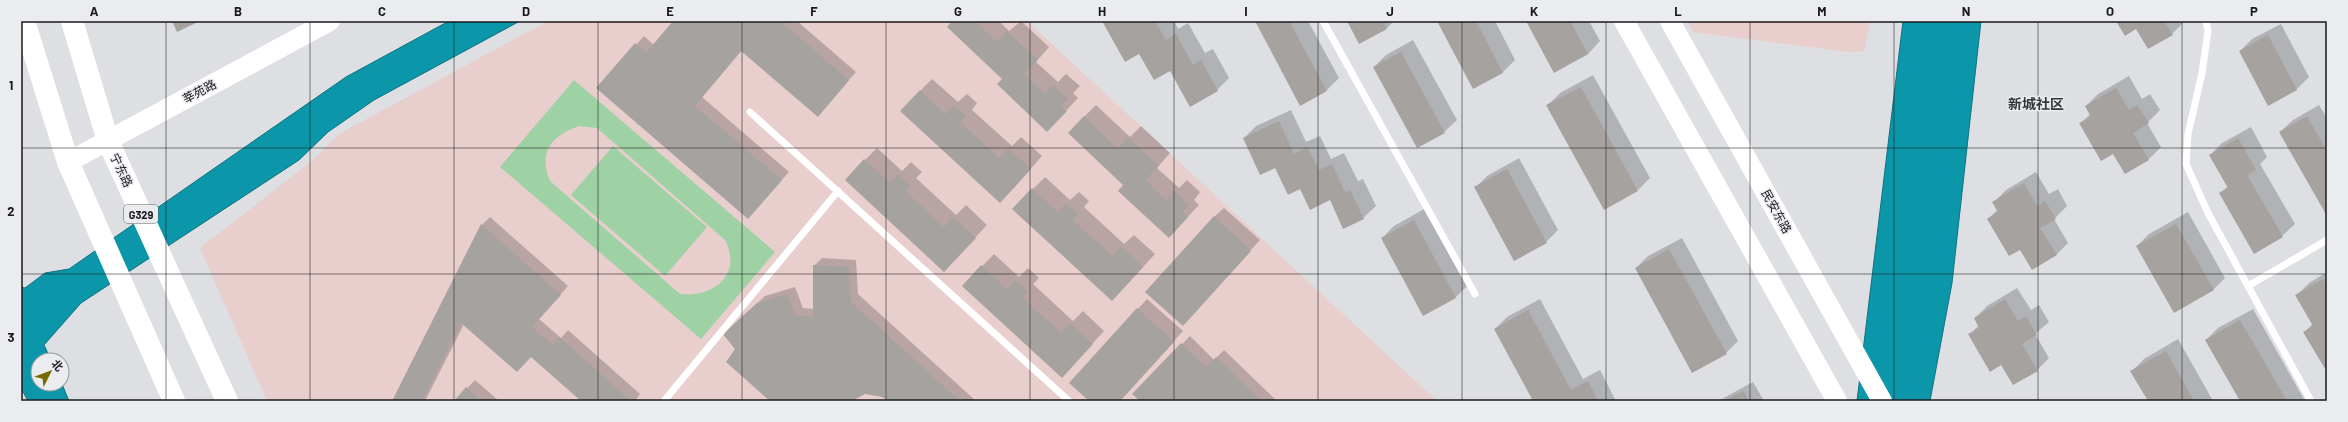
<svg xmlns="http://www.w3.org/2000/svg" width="2348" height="422" font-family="Barlow,'Noto Sans SC',sans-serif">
<rect width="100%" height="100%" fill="#dddfe3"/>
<g fill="#e8cecd">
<path d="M548,21h479l410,380h-1170l-67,-153 113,-88 26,-26z"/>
<path d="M1687,21h183l-6,30 -15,1 -156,-20z"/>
</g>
<g fill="#9ed2a4" fill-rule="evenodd">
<path d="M574,80l201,172 -74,87 -201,-172zM579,126l18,2 128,112c18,34 -11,58 -45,54l-130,-113c-12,-29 1,-45 29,-55z"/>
<path d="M613,146l94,81 -42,49 -94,-81z"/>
</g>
<g fill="#0b97a9" stroke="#10727f">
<path d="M449,21h71l-146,79 -46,32 -29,28 -218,143 -37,42 7,15h-13v24h24l7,17h-41l-7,-13v-101l4,1 20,-15 24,-4 277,-192z"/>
<path d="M1903,21h78l-29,262 -22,118h-73z"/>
</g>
<g fill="#0003">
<path d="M675,21h122l59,51 -31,36 -83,-58 -40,47 87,75 -41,46 -151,-130 47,-52 10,9z"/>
<path d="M954,21h45l10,10 12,-10 28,26 -13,15 22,20 8,-8 14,12 -7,7 5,5 -19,20 -55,-39z"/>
<path d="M1103,21h71l4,8 10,-6 17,30 8,-4 16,29 -12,12 -46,-20 -31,-18z"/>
<path d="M1256,21h52l31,57 -12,12 -26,14z"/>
<path d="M1349,21h45l-8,8z"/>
<path d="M1438,21h57l20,39 -12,12 -30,15z"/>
<path d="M1527,21h62l11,20 -12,13 -34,18z"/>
<path d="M2117,21h66l1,1 -12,12 -35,-6z"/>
<path d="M2281,24l28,53 -12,12 -29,15 -28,-53 12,-12z"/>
<path d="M1413,40l44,80 -13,12 -70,-65 12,-12z"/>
<path d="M1593,75l57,103 -12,12 -90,-85 12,-12z"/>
<path d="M2129,76l13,23 8,-5 10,16 -13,13 14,24 -12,12 -24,14 -12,-20 -32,-30 9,-9 -4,-8 12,-12z"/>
<path d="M932,79l26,23 9,-8 10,9 -5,7 40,36 9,-9 21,19 -30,34 -92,-99z"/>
<path d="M1096,105l34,32 11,-11 29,27 -13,15 22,20 8,-8 13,12 -6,8 5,5 -18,19 -56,-39 -41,-68z"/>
<path d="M2319,105l8,13v95l-47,-81 13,-12z"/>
<path d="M1291,110l15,32 14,-6 11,23 13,-6 14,28 5,-2 13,27 -13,12 -33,-19 -30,-11 -56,-50 12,-12z"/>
<path d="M2251,127l16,30 -7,7 35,60 -13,12 -62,-43 8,-7 -18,-31 12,-12z"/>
<path d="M877,148l25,23 9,-9 11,10 -6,6 40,37 10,-10 21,20 -31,33 -91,-98z"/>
<path d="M1519,158l39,72 -12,12 -71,-54 12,-12z"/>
<path d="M2036,172l13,22 9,-5 9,17 -13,13 14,24 -12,12 -35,-7 -33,-29 10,-10 -4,-7 12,-12z"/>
<path d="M1045,177l25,23 9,-8 10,9 -5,6 40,37 10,-9 21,19 -31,34 -91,-99z"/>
<path d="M1224,208l36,32 -68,75 22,-98z"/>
<path d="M1426,208l42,77 -12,12 -33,17 -41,-76 12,-12z"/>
<path d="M2188,212l37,66 -12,12 -76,-44 12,-12z"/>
<path d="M490,217l78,69 -29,33 22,19 7,-8 72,64 -5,7h-53l-51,-45 -67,-32 -39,77h-32l89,-176z"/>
<path d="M1682,238l56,103 -12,12 -90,-85 12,-12z"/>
<path d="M994,254l25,23 9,-9 11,10 -6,6 40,37 10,-10 21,20 -30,33 -111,-78z"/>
<path d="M822,258l34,2 2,34 118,107h-85l-9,-5 -17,-3 -16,8h-77l-36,-52 -4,-23 33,-30 30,-9 8,21 11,1v-43z"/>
<path d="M2327,272v98l-22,-38 8,-9 -16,-28 12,-12z"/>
<path d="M2017,288l14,22 8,-5 10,17 -14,12 14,24 -12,12 -35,-6 -33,-29 10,-10 -4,-7 12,-12z"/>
<path d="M1147,299l36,32 -63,70h-30l-20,-18z"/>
<path d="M1540,299l43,80 17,-9 16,31h-82l-39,-72 12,-12z"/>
<path d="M2253,309l52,92h-64l-35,-61 12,-12z"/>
<path d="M1190,336l24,24 10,-10 53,51h-136l-7,-7z"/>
<path d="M2178,339l35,62h-64l-17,-30 12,-12z"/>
<path d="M475,380l24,21h-44z"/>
<path d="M1753,382l11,19h-46z"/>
</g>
<g fill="#a6a29f">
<path d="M172,21h28l-23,11z"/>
<path d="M673,21h47l4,3 3,-3h53l69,59 -31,37 -77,-66 -46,55 87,74 -34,39 -152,-131 39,-45 11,10z"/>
<path d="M952,21h22l23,21 10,-11 31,29 -14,14 21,20 8,-9 15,14 -7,7 6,5 -20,21 -50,-48 5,-5 -55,-52z"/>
<path d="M1102,21h53l11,19 10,-6 17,31 8,-5 17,31 -28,16 -20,-36 -16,9 -15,-26 -14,8z"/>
<path d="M1255,21h34l38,70 -27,15z"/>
<path d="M1347,21h36l4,8 -28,15z"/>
<path d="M1437,21h39l27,52 -30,16z"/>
<path d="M1526,21h44l18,33 -34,19z"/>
<path d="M2116,21h48l9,14 -25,14 -12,-20 -11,7z"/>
<path d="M2268,35l29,55 -29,16 -29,-55z"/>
<path d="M1401,52l44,81 -28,15 -44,-81z"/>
<path d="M1581,87l57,104 -34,19 -58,-105z"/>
<path d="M2116,88l13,22 8,-5 12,18 -16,10 16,27 -24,14 -12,-20 -12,7 -22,-38 12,-6 -6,-11z"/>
<path d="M920,90l25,24 9,-9 12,11 -6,6 39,36 9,-10 23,21 -31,34 -100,-92z"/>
<path d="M1084,116l34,33 10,-12 31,29 -14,14 21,20 8,-9 15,14 -7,7 6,5 -19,21 -51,-47 5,-6 -55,-52z"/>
<path d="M2307,116l20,35v65l-48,-84z"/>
<path d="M1279,121l15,33 13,-7 12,23 13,-6 13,28 5,-2 14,29 -21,10 -13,-29 -20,10 -10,-21 -12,6 -13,-27 -15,7 -17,-37z"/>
<path d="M2238,138l18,32 -9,5 36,62 -29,17 -35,-61 9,-5 -19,-33z"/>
<path d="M864,159l26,24 8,-9 12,11 -5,6 39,36 9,-10 23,21 -32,34 -99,-92z"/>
<path d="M1507,169l40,74 -33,18 -40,-74z"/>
<path d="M2024,183l13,23 8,-5 11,18 -16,9 17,27 -25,15 -12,-20 -11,6 -22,-37 11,-7 -6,-10z"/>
<path d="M1032,188l26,24 8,-9 12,11 -5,6 39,36 9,-10 22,21 -31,34 -100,-92z"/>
<path d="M1214,216l37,35 -68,75 -38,-34z"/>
<path d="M1414,220l42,78 -33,18 -42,-78z"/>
<path d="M481,224l80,71 -29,32 21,18 6,-8 72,64h-50l-50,-44 -14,15 -56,-49 -39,78h-30z"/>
<path d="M2176,224l38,66 -40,23 -38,-67z"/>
<path d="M1669,249l58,105 -35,19 -57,-105z"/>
<path d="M813,265l36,2 2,35 109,99h-71l-7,-4 -17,-3 -13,7h-82l-44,-39 9,-13 -12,-15 33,-30 31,-10 9,22 17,1z"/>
<path d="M981,265l26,24 8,-9 13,11 -6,6 39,36 9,-10 23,21 -31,34 -100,-92z"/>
<path d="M2323,279l4,7v86l-24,-40 10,-6 -18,-31z"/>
<path d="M2005,299l13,22 8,-5 11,19 -15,9 16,27 -25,14 -12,-20 -11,7 -22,-38 11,-6 -5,-10z"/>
<path d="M1137,308l37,34 -54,59h-31l-20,-18z"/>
<path d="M1528,310l43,80 17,-9 10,20h-65l-39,-72z"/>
<path d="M2240,320l47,81h-47l-35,-61z"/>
<path d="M1181,343l25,24 10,-10 45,44h-121l-8,-7z"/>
<path d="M2166,351l28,50h-46l-18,-30z"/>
<path d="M466,387l16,14h-28z"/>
<path d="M1743,391l6,10h-25z"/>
</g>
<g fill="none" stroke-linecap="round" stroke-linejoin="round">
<g stroke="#fff" stroke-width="7">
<path d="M1323,21l152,273"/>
<path d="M2206,21l2,10 -6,42 -14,61 -2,30 22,49 103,188"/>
<path d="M750,112l319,289"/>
<path d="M2248,286l79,-46"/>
<path d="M664,401l174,-210"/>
</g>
<g stroke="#fff" stroke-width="20">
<path d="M1624,21l213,380"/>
<path d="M1670,21l212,380"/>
<path d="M68,162l262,-141"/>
</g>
<g stroke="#fff" stroke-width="22">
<path d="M24,21l44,141 106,239"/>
<path d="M72,21l36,120 119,260"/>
</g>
</g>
<path fill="none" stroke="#1a1a1c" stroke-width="1" stroke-opacity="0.55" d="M166,21v380M310,21v380M454,21v380M598,21v380M742,21v380M886,21v380M1030,21v380M1174,21v380M1318,21v380M1462,21v380M1606,21v380M1750,21v380M1894,21v380M2038,21v380M2182,21v380M21,148h2306M21,274h2306"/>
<g text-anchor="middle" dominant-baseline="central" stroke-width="3" stroke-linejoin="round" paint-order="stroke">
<rect fill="#eaecf0" stroke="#58595c" stroke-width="1" x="124" y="205" width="34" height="18" rx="3"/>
<g font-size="11" font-weight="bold" fill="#1a1a1c">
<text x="141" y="214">G329</text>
</g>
<g font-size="12" fill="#1a1a1c" stroke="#eaecf0">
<text transform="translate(199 91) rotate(-28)">莘苑路</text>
<text transform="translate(122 170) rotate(65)">宁东路</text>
<text transform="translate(1777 211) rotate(61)">民安东路</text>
</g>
<g font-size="14" font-weight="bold" fill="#35363a" stroke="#eaecf0">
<text x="2036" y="103">新城社区</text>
</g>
</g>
<rect width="2348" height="422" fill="none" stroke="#eaecf0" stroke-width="44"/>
<g transform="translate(50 372) rotate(48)"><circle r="19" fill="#eaecf0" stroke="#97989b"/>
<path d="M0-3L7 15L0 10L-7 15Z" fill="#786800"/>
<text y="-6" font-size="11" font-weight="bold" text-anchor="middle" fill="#1a1a1c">北</text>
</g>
<rect x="22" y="22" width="2304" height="378" fill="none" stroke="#1a1a1c" stroke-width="1.5"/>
<g font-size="13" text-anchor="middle" font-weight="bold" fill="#1a1a1c">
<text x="94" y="16">A</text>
<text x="238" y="16">B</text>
<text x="382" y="16">C</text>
<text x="526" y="16">D</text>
<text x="670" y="16">E</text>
<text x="814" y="16">F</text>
<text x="958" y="16">G</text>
<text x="1102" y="16">H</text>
<text x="1246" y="16">I</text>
<text x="1390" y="16">J</text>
<text x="1534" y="16">K</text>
<text x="1678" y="16">L</text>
<text x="1822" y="16">M</text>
<text x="1966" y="16">N</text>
<text x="2110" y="16">O</text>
<text x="2254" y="16">P</text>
<text x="11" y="90">1</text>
<text x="11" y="216">2</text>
<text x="11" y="342">3</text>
</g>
</svg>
